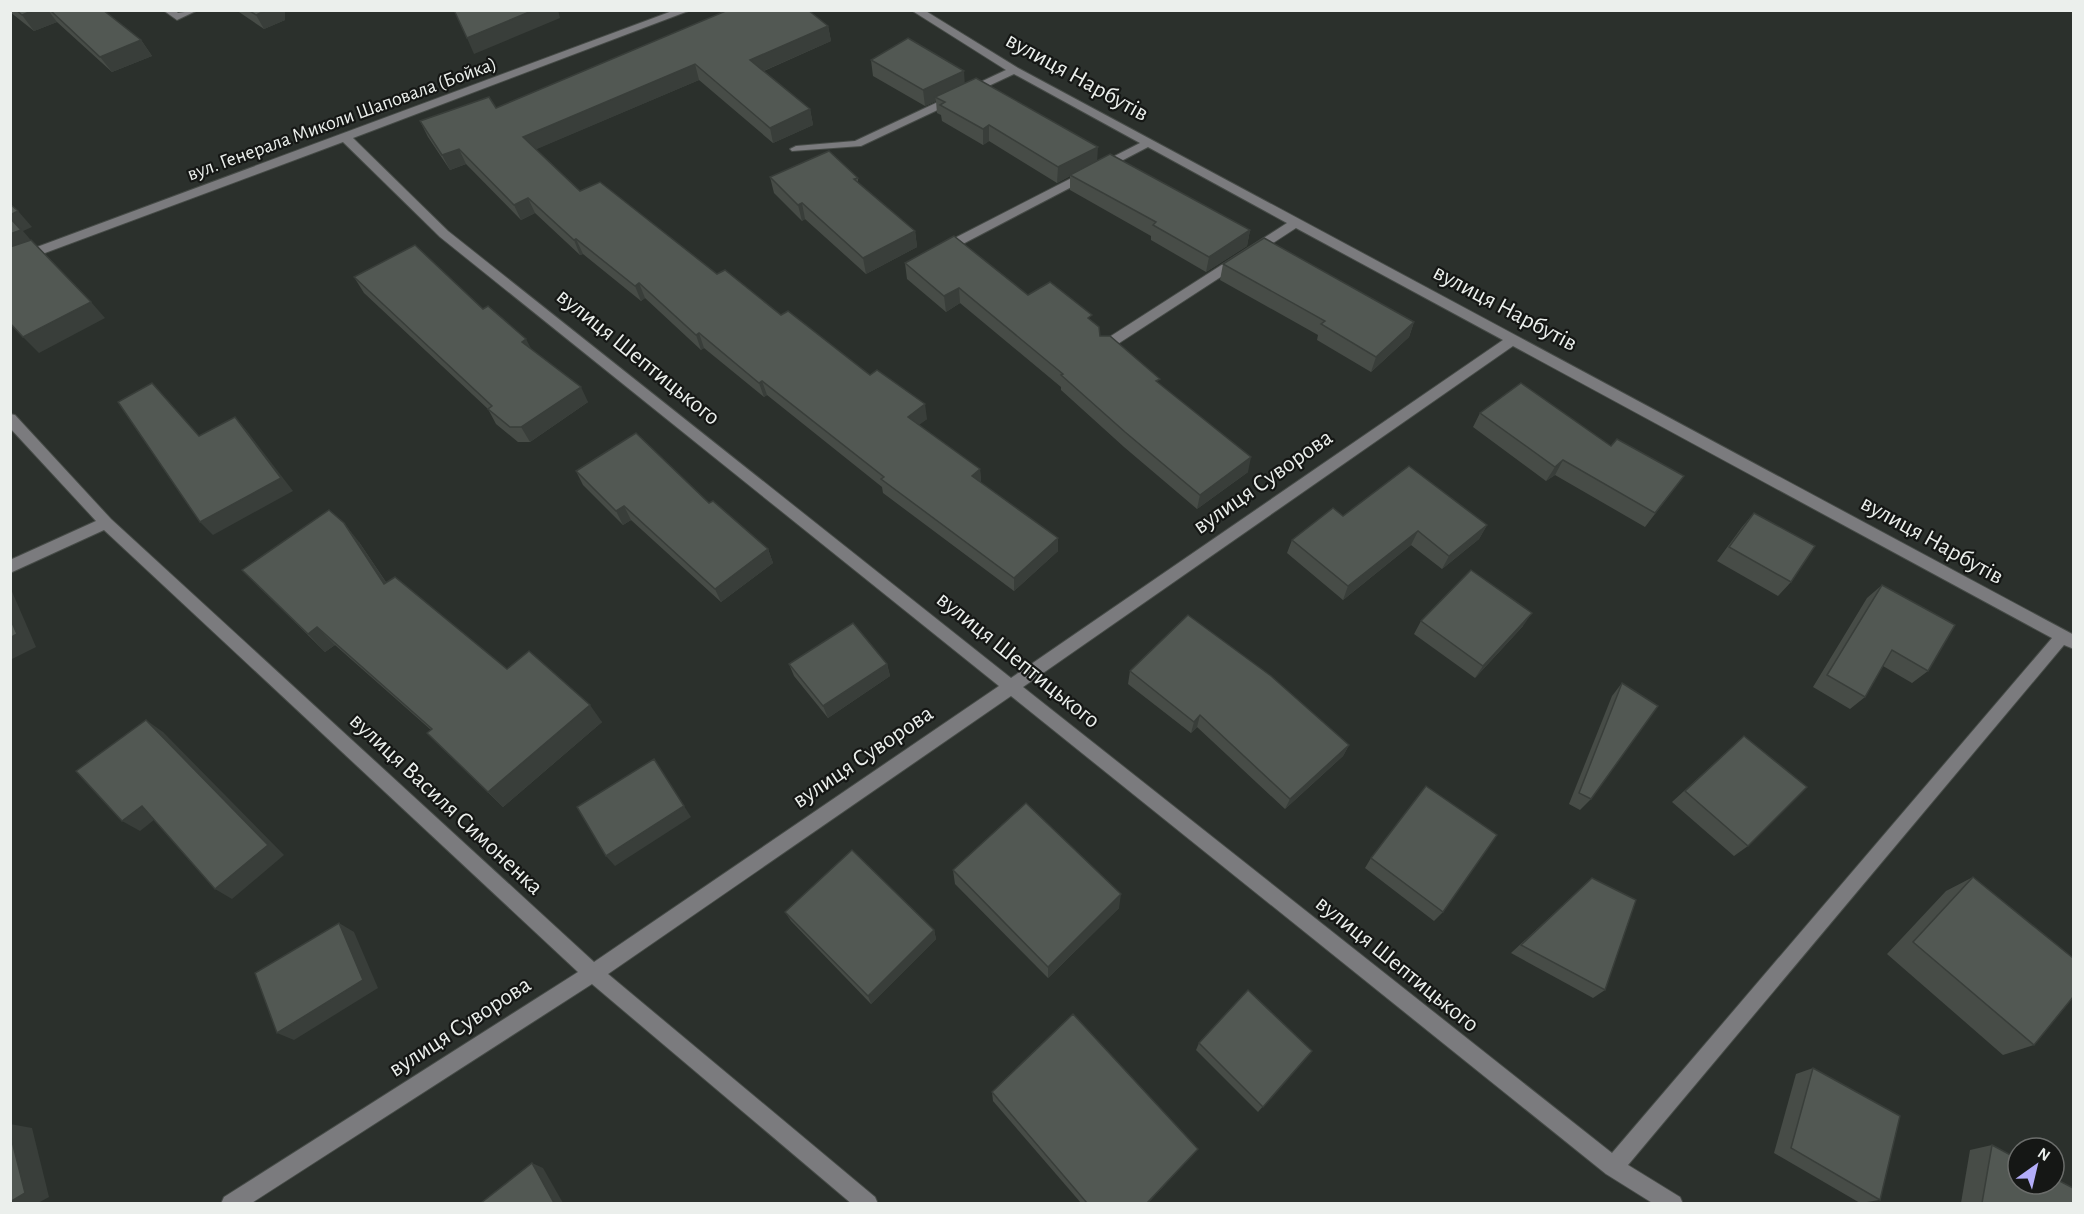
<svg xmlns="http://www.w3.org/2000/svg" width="2084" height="1214" font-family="'Alegreya Sans',sans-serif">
<rect width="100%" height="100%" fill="#2b302c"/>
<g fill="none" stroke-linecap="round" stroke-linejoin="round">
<g stroke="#464b47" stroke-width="2">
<g id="minor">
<path d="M163,10h12l3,3 20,-3 -21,10z"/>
<path d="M675,10h16l-338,128 95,93 563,447 492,-338 -207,-112 -186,121h-10l-1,-3 1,-3 187,-120 -139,-76 -191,100h-8v-6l191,-98 -126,-69 -153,72 -69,5 -2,-2 6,-3 59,-5 151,-71 -95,-60h13l94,58 1056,567v14l-10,-4 -436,520 52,32 3,7h-29l-48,-30 -595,-478 -403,278 267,223 3,7h-26l-260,-220 -342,220h-29l3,-7 354,-225 -474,-442 -94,43v-13l86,-39 -86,-93v-14l5,1 96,104 483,443 405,-276 -559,-449 -97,-95 -333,124v-9zM1513,346l539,292 -440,515 -589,-466z"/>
</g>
</g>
<use href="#minor" fill="#7b7b7e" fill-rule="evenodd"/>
</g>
<g fill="#474c47">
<path d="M10,10h93l38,30 11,16 -40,16 -55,-50 -23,9 -24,-19z"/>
<path d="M236,10h49v10l-21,9z"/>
<path d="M828,26l3,15 -67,30 46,38 3,16 -40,18 -74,-63 -163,69 44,42 137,83 64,41 146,104 -9,6 62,44 1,14 77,68 -44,40 -131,-98 -1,-6 -115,-92 -3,2 -60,-49 -3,2 -56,-52 -4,3 -58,-47 -3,1 -45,-42 -14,7 -55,-56 -16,6 -22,-33 -8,-16 76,-13z"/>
<path d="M871,60l94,23 132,78 153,69 -3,16 -41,26 -55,-32v-4l-81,-46v-14l-13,7 -68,-42 -6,4 -41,-24 -1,-6 -4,-2 -1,-12 -11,5 -52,-30z"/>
<path d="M770,177l88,1v5l57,48 2,16 -51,27 -61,-55 -3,2 -28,-28z"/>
<path d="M905,263l123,32 64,26 8,15 59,48 89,88 -51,37 -73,-62 -63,-57v-3l-101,-84 -14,9 -39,-33z"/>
<path d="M1223,264l191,58 -5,15 -38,35 -54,-32 1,-5 -98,-55z"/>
<path d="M354,277l129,32 48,40 57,53 -58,40h-12l-22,-18 -8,-15 -124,-116z"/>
<path d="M1480,413l131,33 73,30 -39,51 -90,-52 -9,6 -73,-54z"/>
<path d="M576,471l133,32 59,46 5,14 -52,39 -90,-82 -8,5 -40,-40z"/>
<path d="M1754,513l37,69 -13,14 -61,-35 25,-34z"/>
<path d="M1343,516l144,9 -8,14 -37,30 -31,-24 -68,55 -56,-47 5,-13z"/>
<path d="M359,542l27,40 121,87 95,53 -99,85 -76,-74 4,-3 -96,-85 -10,7 -83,-82z"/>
<path d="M1882,585l46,86 -16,12 -29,-17 -18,31 -15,12 -37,-22 54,-89z"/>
<path d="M1421,621l102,5 -48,52 -61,-44z"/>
<path d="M789,664h98l3,12 -62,42 -34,-42z"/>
<path d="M1130,671l219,74 -6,11 -58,53 -88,-82 -6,6 -63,-49z"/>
<path d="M1622,683l-31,116 -11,11 -11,-6 43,-108z"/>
<path d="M1744,736l4,110 -14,10 -62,-54z"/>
<path d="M1371,858l72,54 -9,9 -69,-53z"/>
<path d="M953,870l166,38 -71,70 -93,-94z"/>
<path d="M1973,877l61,168 -31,10 -116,-101 59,-63z"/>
<path d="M1592,878l13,112 -12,8 -82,-45z"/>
<path d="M785,912l149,18 2,9 -65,65 -80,-83z"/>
<path d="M1199,1043l113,8 -54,61 -62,-62z"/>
<path d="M1813,1068l67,132 -20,3 -86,-50 22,-79z"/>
<path d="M992,1092l200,63 -44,48h-67l-88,-102z"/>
<path d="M1992,1145l81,58h-112l9,-53z"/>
</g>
<g fill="#393e3a">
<path d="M34,10h14l9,12 -23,9 -12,-16z"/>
<path d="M267,10h18v10l-21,9 -8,-14z"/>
<path d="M534,10h24l2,8 -86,36 -7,-16z"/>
<path d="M828,26l3,15 -77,34 -4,-15z"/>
<path d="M141,40l11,16 -40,16 -12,-15z"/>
<path d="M695,64l4,16 -169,72 -7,-15z"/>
<path d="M964,71l1,16 -30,10 1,4 -11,5 -2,-16z"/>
<path d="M810,109l3,16 -40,18 -3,-15z"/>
<path d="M989,125v16l-6,4v-16z"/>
<path d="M1098,147l-1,16 -27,12v1l-13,7 1,-16z"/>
<path d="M459,149l7,15 -16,6 -8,-15z"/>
<path d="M528,198l7,15 -14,7 -7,-15z"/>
<path d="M802,203l3,16 -3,2 -4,-16z"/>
<path d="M18,211l14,16 -9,4 12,14 -25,10v-40z"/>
<path d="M1250,230l-3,16 -41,26 3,-15z"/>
<path d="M915,231l2,16 -51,27 -3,-16z"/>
<path d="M576,239l7,15 -3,1 -6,-15z"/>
<path d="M639,283l6,15 -4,3 -6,-15z"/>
<path d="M959,288l1,15 -14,9 -2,-16z"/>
<path d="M91,302l14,16 -66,35 -16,-16z"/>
<path d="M1414,322l-5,15 -38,35 5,-15z"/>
<path d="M699,333l5,15 -3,2 -5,-15z"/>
<path d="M526,339l8,15 -12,-12z"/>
<path d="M762,381l5,14 -3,2 -5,-14z"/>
<path d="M581,387l7,15 -58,40 -9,-15z"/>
<path d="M925,404l2,15 -17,13 -2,-15z"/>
<path d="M235,417l12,14 46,60 -80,44 -13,-13z"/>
<path d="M1251,457l-3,15 -51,37 3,-14z"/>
<path d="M1563,460l-8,15 -9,6 9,-14z"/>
<path d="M980,469l1,14 -9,-7z"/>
<path d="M624,506l7,14 -8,5 -7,-14z"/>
<path d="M344,523l15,19 40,60 -15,-18z"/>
<path d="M1487,525l-8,14 -37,30 7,-13z"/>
<path d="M1418,531l-7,14 -68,55 5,-14z"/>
<path d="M1058,538v13l-44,40v-13z"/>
<path d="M768,549l5,14 -52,39 -6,-13z"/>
<path d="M10,587l26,60 -26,13z"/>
<path d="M1532,613l-9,13 -48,52 8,-12z"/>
<path d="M317,627l18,18 -10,7 -17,-18z"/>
<path d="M887,664l3,12 -62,42 -5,-12z"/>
<path d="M590,705l12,17 -99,85 -15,-15z"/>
<path d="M1200,715l-3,12 -6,6 3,-11z"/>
<path d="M146,720l17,12 121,123 -52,44 -17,-10z"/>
<path d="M1349,745l-6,11 -58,53 5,-10z"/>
<path d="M142,806l17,10 -19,15 -18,-10z"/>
<path d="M684,806l7,11 -76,49 -9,-10z"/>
<path d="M1121,894l-2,14 -71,70v-11z"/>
<path d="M339,923l15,9 24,56 -84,52 -17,-7z"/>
<path d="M934,930l2,9 -65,65 -3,-8z"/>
<path d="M10,1124l22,4 17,69 -11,6h-28z"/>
<path d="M1198,1149l-50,54h-1z"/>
<path d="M532,1163l11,5 20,35h-9z"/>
</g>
<g fill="#525853" stroke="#393e3a" stroke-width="1.5">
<path d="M16,10h18l-12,5z"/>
<path d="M50,10h53l38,30 -41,17z"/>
<path d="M248,10h19l-11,5z"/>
<path d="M454,10h80l-67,28z"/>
<path d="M728,10h80l20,16 -78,34 60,49 -40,19 -75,-64 -172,73 57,54 20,-9 117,92 8,-4 56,45 7,-4 82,64 7,-5 48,34 -17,13 72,52 -8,7 86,62 -44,40 -133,-99 3,-2 -122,-96 -3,2 -60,-50 -3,2 -57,-52 -4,3 -59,-47 -2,1 -46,-42 -14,7 -55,-56 -17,6 -22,-34 69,-24 7,11z"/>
<path d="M908,38l56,33 -41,19 -52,-30z"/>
<path d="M976,78l122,69 -40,20 -69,-42 -6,4 -43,-24 5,-3 -10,-5z"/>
<path d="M829,151l29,27 -4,1 61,52 -52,27 -61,-55 -4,2 -28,-28z"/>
<path d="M1110,154l140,76 -41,27 -56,-32 3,-3 -86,-47z"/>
<path d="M10,204l8,7 -8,4z"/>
<path d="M10,218l11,12 -11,4z"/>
<path d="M954,236l74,59 22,-13 42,33 -4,3 11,9 1,9h10l50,43 -4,2 95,76 -51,38 -75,-63 -64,-57 2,-1 -104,-86 -15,8 -39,-33z"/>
<path d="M1264,238l150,84 -38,35 -55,-33 4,-3 -102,-57z"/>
<path d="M31,240l60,62 -68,35 -13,-14v-76z"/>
<path d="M415,245l68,64 5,-3 38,33 -4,3 59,45 -60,40h-11l-22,-18 4,-3 -138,-129z"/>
<path d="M152,383l47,53 36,-19 46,61 -81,44 -82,-120z"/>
<path d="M1521,383l90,63 6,-7 67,37 -29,37 -92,-53 -8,7 -75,-54z"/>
<path d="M636,433l73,70 4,-2 55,48 -53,40 -91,-83 -8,5 -40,-40z"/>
<path d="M1409,466l78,59 -38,31 -31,-25 -70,55 -56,-46 41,-32 10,8z"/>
<path d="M329,510l15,13 40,61 11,-7 112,92 22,-18 61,54 -102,87 -61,-59 5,-4 -115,-102 -9,7 -66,-64z"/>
<path d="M1754,513l61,33 -24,36 -62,-35z"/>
<path d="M1471,570l61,43 -49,53 -62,-45z"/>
<path d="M1882,585l73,40 -27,46 -36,-21 -27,47 -38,-22z"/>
<path d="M1188,615l83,61 78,69 -59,54 -90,-84 -6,7 -64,-51z"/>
<path d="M10,618l7,16 -7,4z"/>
<path d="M853,623l34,41 -64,42 -34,-42z"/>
<path d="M1622,683l36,23 -67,93 -12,-6z"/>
<path d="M146,720l122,125 -53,44 -73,-83 -20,15 -46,-50z"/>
<path d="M1744,736l63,51 -59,59 -63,-55z"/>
<path d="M654,759l30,47 -78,50 -29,-49z"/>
<path d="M1426,786l71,49 -54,77 -72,-54z"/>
<path d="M1026,803l95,91 -73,73 -95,-97z"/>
<path d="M852,850l82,80 -66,66 -83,-84z"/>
<path d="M1973,877l100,81v39l-39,48 -121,-103z"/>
<path d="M1592,878l44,22 -31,90 -84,-45z"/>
<path d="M339,923l24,57 -86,53 -22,-60z"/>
<path d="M1248,990l64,61 -49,56 -64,-64z"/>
<path d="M1073,1014l125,135 -51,54h-60l-95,-111z"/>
<path d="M1813,1068l87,48 -20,84 -89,-52z"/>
<path d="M10,1133l15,60 -15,9z"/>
<path d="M1992,1145l26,14v25h36v-6l19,10v15h-91z"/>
<path d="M532,1163l22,40h-73z"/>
</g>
<g text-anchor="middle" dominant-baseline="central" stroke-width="4.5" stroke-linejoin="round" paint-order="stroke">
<g font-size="20" fill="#ebefec" stroke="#151715">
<text transform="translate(342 119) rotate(-20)">вул. Генерала Миколи Шаповала (Бойка)</text>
</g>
<g font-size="24" fill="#ebefec" stroke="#151715">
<text transform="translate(1077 77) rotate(29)">вулиця Нарбутів</text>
<text transform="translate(1505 308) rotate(28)">вулиця Нарбутів</text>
<text transform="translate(638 357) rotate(39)">вулиця Шептицького</text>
<text transform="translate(1263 482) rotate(-35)">вулиця Суворова</text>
<text transform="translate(1932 540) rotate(29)">вулиця Нарбутів</text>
<text transform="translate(1018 660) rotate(39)">вулиця Шептицького</text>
<text transform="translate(863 757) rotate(-34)">вулиця Суворова</text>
<text transform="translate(446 804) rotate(43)">вулиця Василя Симоненка</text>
<text transform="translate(1397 964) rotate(39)">вулиця Шептицького</text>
<text transform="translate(460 1027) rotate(-33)">вулиця Суворова</text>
</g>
</g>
<rect width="2084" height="1214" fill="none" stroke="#ebefec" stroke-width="24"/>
<g transform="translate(2036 1166) rotate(34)"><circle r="28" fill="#151715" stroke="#6b6d6b" stroke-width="1.5"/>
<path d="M0-4.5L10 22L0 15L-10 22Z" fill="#b3adf9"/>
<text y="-9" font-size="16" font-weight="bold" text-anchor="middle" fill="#ebefec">N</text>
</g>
</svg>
